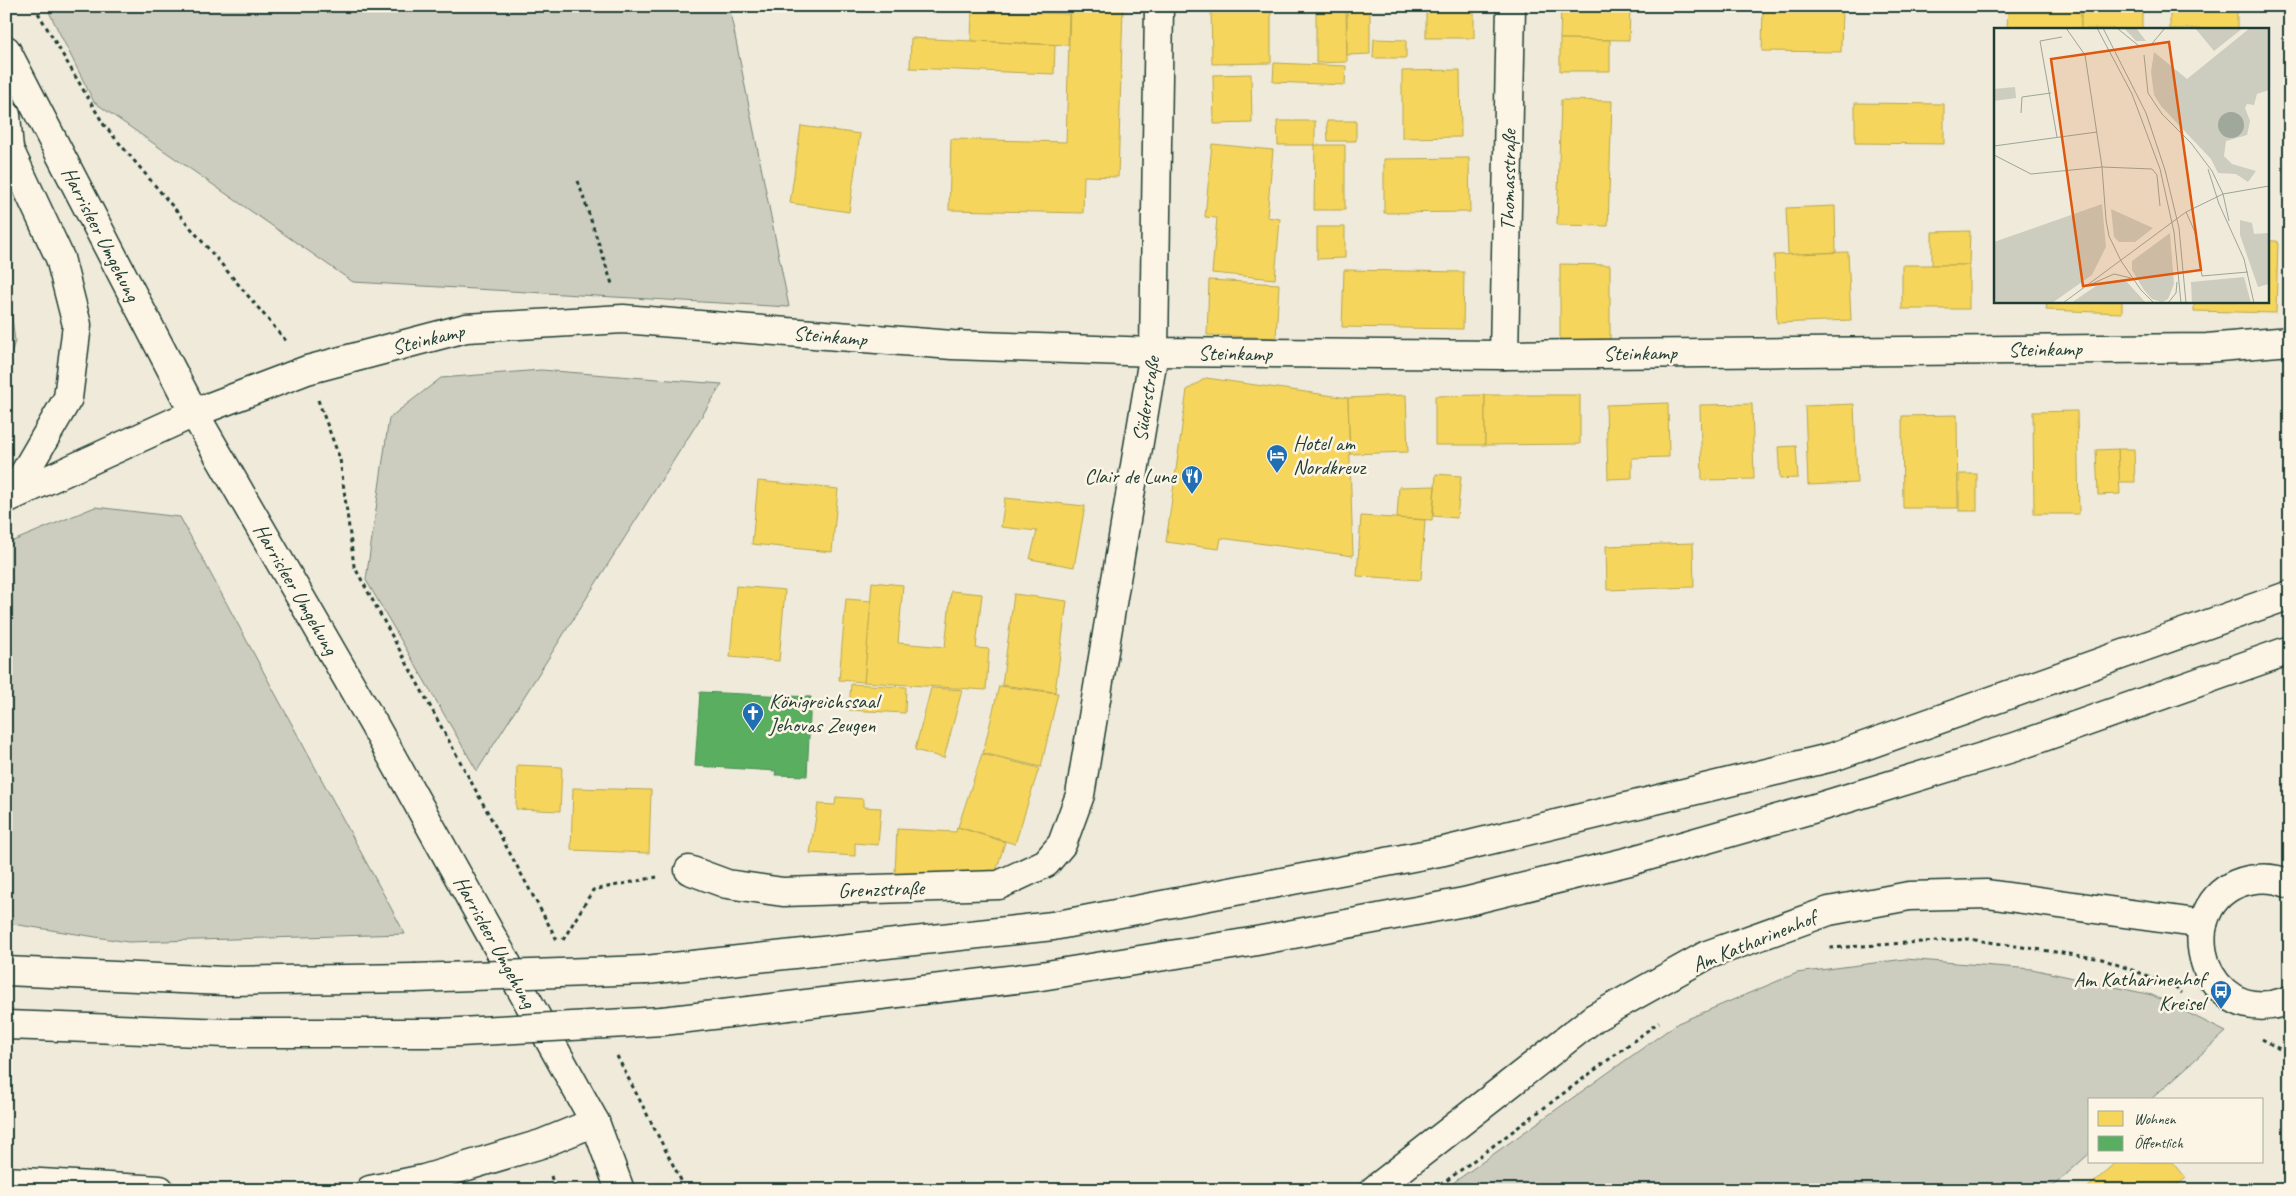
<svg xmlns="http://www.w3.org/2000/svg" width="2296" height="1196" font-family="Caveat,sans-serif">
<rect width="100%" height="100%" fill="#efeada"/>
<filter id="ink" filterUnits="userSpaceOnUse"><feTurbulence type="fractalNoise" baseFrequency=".02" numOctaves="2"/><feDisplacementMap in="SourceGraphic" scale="10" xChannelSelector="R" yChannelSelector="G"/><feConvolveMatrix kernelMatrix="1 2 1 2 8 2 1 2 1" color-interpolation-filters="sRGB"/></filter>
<g filter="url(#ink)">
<g fill="#cccdbf" stroke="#76857a">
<path d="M46,6h683l60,301 -436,-25 -259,-180z"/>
<path d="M6,271l9,70 -9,28z"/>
<path d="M541,370l181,14 -245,387 -111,-191 23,-162 52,-40z"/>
<path d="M95,507l85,10 225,417 -277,8 -122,-19v-379z"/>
<path d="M1905,959l127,10 120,26 74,37 -76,68h-60v53l-41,37h-606l235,-167 119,-50z"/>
</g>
<g fill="#f6d55c" stroke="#b6a750">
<path d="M1070,6h53l-5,171 -34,-1 -1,37 -134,-3 2,-71 115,3z"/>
<path d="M1211,6h60v57l-59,1z"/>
<path d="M1316,6h30l1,56 -31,1z"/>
<path d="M1347,6h23v48l-23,1z"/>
<rect x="1426" y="6" width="48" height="32"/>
<path d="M1763,6h79l-1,46 -79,-1z"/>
<path d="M2008,6h73v23h-74z"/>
<rect x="2081" y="6" width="61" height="23"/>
<rect x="2170" y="6" width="67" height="23"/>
<path d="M1561,7l69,2 -1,31 -69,-1z"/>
<path d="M972,10l97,4 -1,31 -97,-4z"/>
<path d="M911,38l144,7 -1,29 -144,-6z"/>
<path d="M1374,39l32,1v18h-33z"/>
<path d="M1560,39l50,1v31h-50z"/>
<path d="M1274,63l72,3 -1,19 -72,-3z"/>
<path d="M1460,70l1,67 -59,1v-67z"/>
<path d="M1251,74l1,49 -38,1 -1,-49z"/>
<path d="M1561,100l51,1 -4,125 -51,-1z"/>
<path d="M1855,103l89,1v40l-89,-1z"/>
<path d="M1277,121h38v24h-37z"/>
<path d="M1327,121h29v20h-28z"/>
<path d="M801,126l59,8 -11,78 -59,-9z"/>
<path d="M1212,144l61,6 -6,67 13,2 -5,60 -63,-6 5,-55 -12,-1z"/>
<path d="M1315,145h30v65h-31z"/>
<path d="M1469,158l1,54 -86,1v-54z"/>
<path d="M1835,206l1,46 -48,3 -2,-47z"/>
<path d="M1317,227h28v31l-28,1z"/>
<path d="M1970,231l-1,34h-37v-33z"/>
<path d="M2267,241h11l-2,72 -82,-2v-10h73z"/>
<path d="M1848,252l3,68 -74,3 -3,-68z"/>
<path d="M1560,264l50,1v75h-50z"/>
<rect x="1902" y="265" width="67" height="44"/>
<path d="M1344,270l120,2 -1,57 -121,-2z"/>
<path d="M1209,280l70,4 -3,54 -69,-3z"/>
<path d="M2047,301h75v12l-76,-3z"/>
<path d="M1206,378l142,20 5,158 -132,-18 -2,11 -53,-7 21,-152z"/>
<path d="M1406,395l2,57 -58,2 -2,-56z"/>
<path d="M1485,395v50h-50v-49z"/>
<path d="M1485,395h95v49l-95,1z"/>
<path d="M1668,403l1,54 -37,1v20l-24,1 -2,-74z"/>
<path d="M1752,404l2,75 -52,1 -2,-75z"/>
<path d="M1854,404l3,79 -49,2 -3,-79z"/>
<path d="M2077,411l2,103h-45l-1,-102z"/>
<path d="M1957,415l1,93h-55l-1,-92z"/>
<path d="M1796,446l2,32 -18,1 -2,-32z"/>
<path d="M2118,449h16l1,33h-16z"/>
<path d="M2118,449l2,45 -22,1 -2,-45z"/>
<path d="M1436,474l25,2 -4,42 -24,-2z"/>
<rect x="1959" y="474" width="18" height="37"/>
<path d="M758,481l80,8 -6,63 -80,-8z"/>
<path d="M1435,486l-3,34 -35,-2 2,-31z"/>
<path d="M1005,498l80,8 -11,61 -44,-8 7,-28 -36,-4z"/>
<path d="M1361,516l64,4 -4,60 -64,-4z"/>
<path d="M1693,543l1,44 -87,3 -1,-44z"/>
<path d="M872,582l31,3 -5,58 47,4 6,-56 31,3 -6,54 13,1 -3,41 -122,-8z"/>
<path d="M736,586l49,4 -6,71 -49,-4z"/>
<path d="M1014,594l53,7 -12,91 -53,-7z"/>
<path d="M846,599l25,2 -7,81 -25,-2z"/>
<path d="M851,684l55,3 -1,26 -56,-3z"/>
<path d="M999,686l59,7 -17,74 -58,-14z"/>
<path d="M931,688l31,2 -18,68 -29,-8z"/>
<path d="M982,754l57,14 -24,76 -57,-17z"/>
<path d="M517,765l45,2 -2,44 -44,-2z"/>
<path d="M573,788l78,2 -2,63 -78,-3z"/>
<path d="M836,797l27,2v8l18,1 -3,37 -23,-2v13l-45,-3 8,-49 17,1z"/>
<path d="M957,827l48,15 -11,36 -99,-4 2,-45 59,3z"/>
<path d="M2117,1162h56l13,16 -15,12h-86z"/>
</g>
<path fill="#5aae61" stroke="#488c54" d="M700,692l111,5 -4,79 -32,-1 1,-4 -81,-5z"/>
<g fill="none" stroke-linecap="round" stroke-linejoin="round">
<g stroke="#1f3d34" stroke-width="31">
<g id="minor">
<path d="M1504,355l7,-349"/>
<path d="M194,413l113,-43 159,-42 157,-9 329,26 202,7 350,3 703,-7 83,-7"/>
<path d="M689,870l38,14 56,8 216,-7 47,-22 16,-19 18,-49 74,-443 5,-346"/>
<path d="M6,1181l154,9"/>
<path d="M370,1190l54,-11 117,-35 54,-22"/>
</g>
</g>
<g stroke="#1f3d34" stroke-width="31">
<g id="major">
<path d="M6,50l188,363 179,310 222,399 25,68"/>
<path d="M2290,884c-14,-6 -27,-7 -41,-4 -76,16 -55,135 22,125 6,-1 13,-3 19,-5"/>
<path d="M1374,1190l220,-172 113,-63 122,-44 80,-15 78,-2 216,30"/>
</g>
</g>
<g stroke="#1f3d34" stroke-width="31">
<g id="highway">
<path d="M6,115l3,34 51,109 17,67 -9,73 -57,98"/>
<path d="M8,498l186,-85"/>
<path d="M646,970l407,-44 391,-75 389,-94 457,-162"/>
<path d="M6,971l218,10 190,-3"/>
<path d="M663,1021l378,-45 210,-34 213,-40 166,-41 189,-54 196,-60 275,-97"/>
<path d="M6,1025l222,8h213"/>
</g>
</g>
<g stroke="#1f3d34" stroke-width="3" stroke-dasharray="4 4" stroke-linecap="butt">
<path d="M34,6l70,119 183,217"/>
<path d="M578,181l35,106"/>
<path d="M318,400l22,59 14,107 203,374"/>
<path d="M563,940l30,-50 64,-13"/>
<path d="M1830,948l139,-9 133,20 68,25 12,9"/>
<path d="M2262,1039l28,16"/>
<path d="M617,1056l69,134"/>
<path d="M551,1176l4,14"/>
<path d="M1434,1190l225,-168"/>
</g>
<use href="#minor" stroke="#fcf5e5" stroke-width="28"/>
<use href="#major" stroke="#fcf5e5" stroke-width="28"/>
<use href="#highway" stroke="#fcf5e5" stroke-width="28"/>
<g stroke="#1f3d34" stroke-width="31" stroke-linecap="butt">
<g id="highway-bridge">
<path d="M414,978l232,-8"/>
<path d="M441,1033l222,-12"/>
</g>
</g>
<use href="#highway-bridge" stroke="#fcf5e5" stroke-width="28"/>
</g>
</g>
<defs>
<g id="hotel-pin" transform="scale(1.125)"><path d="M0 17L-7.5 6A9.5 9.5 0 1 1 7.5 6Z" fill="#1f6fb2" stroke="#fcf5e5"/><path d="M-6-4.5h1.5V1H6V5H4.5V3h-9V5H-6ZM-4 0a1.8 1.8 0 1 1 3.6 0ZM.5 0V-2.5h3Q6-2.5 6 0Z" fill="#fff"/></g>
<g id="restaurant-pin" transform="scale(1.125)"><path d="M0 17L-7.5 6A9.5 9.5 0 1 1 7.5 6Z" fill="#1f6fb2" stroke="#fcf5e5"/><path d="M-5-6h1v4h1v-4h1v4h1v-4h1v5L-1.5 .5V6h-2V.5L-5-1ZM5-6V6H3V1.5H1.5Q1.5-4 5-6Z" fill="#fff"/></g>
<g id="church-pin" transform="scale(1.125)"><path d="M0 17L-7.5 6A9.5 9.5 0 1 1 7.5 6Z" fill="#1f6fb2" stroke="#fcf5e5"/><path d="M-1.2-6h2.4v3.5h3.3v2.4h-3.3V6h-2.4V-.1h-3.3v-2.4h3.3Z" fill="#fff"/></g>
<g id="bus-pin" transform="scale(1.125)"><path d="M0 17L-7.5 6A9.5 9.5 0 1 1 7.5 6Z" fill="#1f6fb2" stroke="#fcf5e5"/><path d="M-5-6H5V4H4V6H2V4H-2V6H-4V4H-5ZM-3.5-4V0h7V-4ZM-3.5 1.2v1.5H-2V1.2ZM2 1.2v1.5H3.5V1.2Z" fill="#fff"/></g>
</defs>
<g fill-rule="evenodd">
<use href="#hotel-pin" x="1277" y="455"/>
<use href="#restaurant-pin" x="1192" y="476"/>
<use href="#church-pin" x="753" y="713"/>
<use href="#bus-pin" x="2221" y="991"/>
</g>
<g text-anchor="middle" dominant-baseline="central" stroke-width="5" stroke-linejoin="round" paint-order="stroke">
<g font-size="21" fill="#1f3d34" stroke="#fcf5e5">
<text transform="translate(1508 180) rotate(-89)">Thomasstraße</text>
<text transform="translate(101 234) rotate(63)">Harrisleer Umgehung</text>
<text transform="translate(830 336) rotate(5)">Steinkamp</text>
<text transform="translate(428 339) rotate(-14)">Steinkamp</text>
<text transform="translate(2045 349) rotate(-1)">Steinkamp</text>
<text x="1235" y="353">Steinkamp</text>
<text transform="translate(1640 353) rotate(-1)">Steinkamp</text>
<text transform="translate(1146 399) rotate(-81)">Süderstraße</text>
<text transform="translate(296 589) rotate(60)">Harrisleer Umgehung</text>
<text transform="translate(881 889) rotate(-2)">Grenzstraße</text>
<text transform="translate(1754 941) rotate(-22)">Am Katharinenhof</text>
<text transform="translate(495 942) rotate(61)">Harrisleer Umgehung</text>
</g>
<g font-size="21" fill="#1f3d34" stroke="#fcf5e5" text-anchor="start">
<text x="1293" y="443">Hotel am<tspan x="1293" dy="24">Nordkreuz</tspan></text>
<text x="1176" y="476" text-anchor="end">Clair de Lune</text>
<text x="769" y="701">Königreichssaal<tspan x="769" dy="24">Jehovas Zeugen</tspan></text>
<text x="2205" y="979" text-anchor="end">Am Katharinenhof<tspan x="2205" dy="24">Kreisel</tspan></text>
</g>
</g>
<g transform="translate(1994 28)">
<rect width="275" height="275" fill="#efeada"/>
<path d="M130,0h12l10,13h-10zM201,0h48l-29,23zM256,0h19v62l-12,4 -3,11 -7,-1 -2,4 5,13 -3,14 -21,6 -2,15 8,8 24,7 -8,11 -12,-8 -18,-1 -7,-14 -50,-53 -7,-11 -3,-23 3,-20 33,27zM21,59l1,11 -22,3v-12zM108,176l4,43 -14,28 -40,28h-58v-61zM117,181l42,19 -18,14h-16l-5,-5zM246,192l12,3 2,11 15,-1v51l-11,3 -18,-52zM176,205l4,51 -6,15 -6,3 -10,-3 -8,-9 -12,-20v-9zM250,249l7,26h-59l-1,-21zM123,252l9,1 20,22h-75l25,-17z" fill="#cccdbf"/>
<path d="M224 97a13 13 0 1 1 26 0a13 13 0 1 1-26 0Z" fill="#9fa89a"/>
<path fill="none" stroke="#9ca598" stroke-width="1" d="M72,0l19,27 17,112 4,53 3,16 12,25M103,0l35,66 28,75 14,63 7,71M109,0l43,85 19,57 14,58 7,75M123,0l22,18M156,18l15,-18M150,27l4,38 14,21 29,29 21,28 11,23 6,27M27,85l1,-16 29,-4M63,109l-17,-96 22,-4M0,118l103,-14M0,127l37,19 71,-7 50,2 5,6 3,31M214,141l11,35 25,55 10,44M192,184l9,20 7,44 46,-4M127,233l20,29 13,13M93,258l27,-12 17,4M69,275l123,-91 37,-18 46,-8M174,275l8,-10 1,-11"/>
<path fill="#de580e" fill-opacity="0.15" stroke="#de580e" stroke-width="2.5" d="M175,14l32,228 -118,16 -32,-227z"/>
<rect width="275" height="275" fill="none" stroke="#1f3d34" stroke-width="2.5"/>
</g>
<rect width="2296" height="1196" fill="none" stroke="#fcf5e5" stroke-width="25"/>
<rect x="12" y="12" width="2271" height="1171" fill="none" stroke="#1f3d34" stroke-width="2" filter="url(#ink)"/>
<rect x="2088" y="1098" width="175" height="65" fill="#fcf5e5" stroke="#a4ab9e"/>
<rect x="2098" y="1111" width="25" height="15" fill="#f6d55c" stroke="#a4ab9e"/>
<text x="2134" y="1124" font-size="15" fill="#1f3d34">Wohnen</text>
<rect x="2098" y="1136" width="25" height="15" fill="#5aae61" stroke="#a4ab9e"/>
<text x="2134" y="1148" font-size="15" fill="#1f3d34">Öffentlich</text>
</svg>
